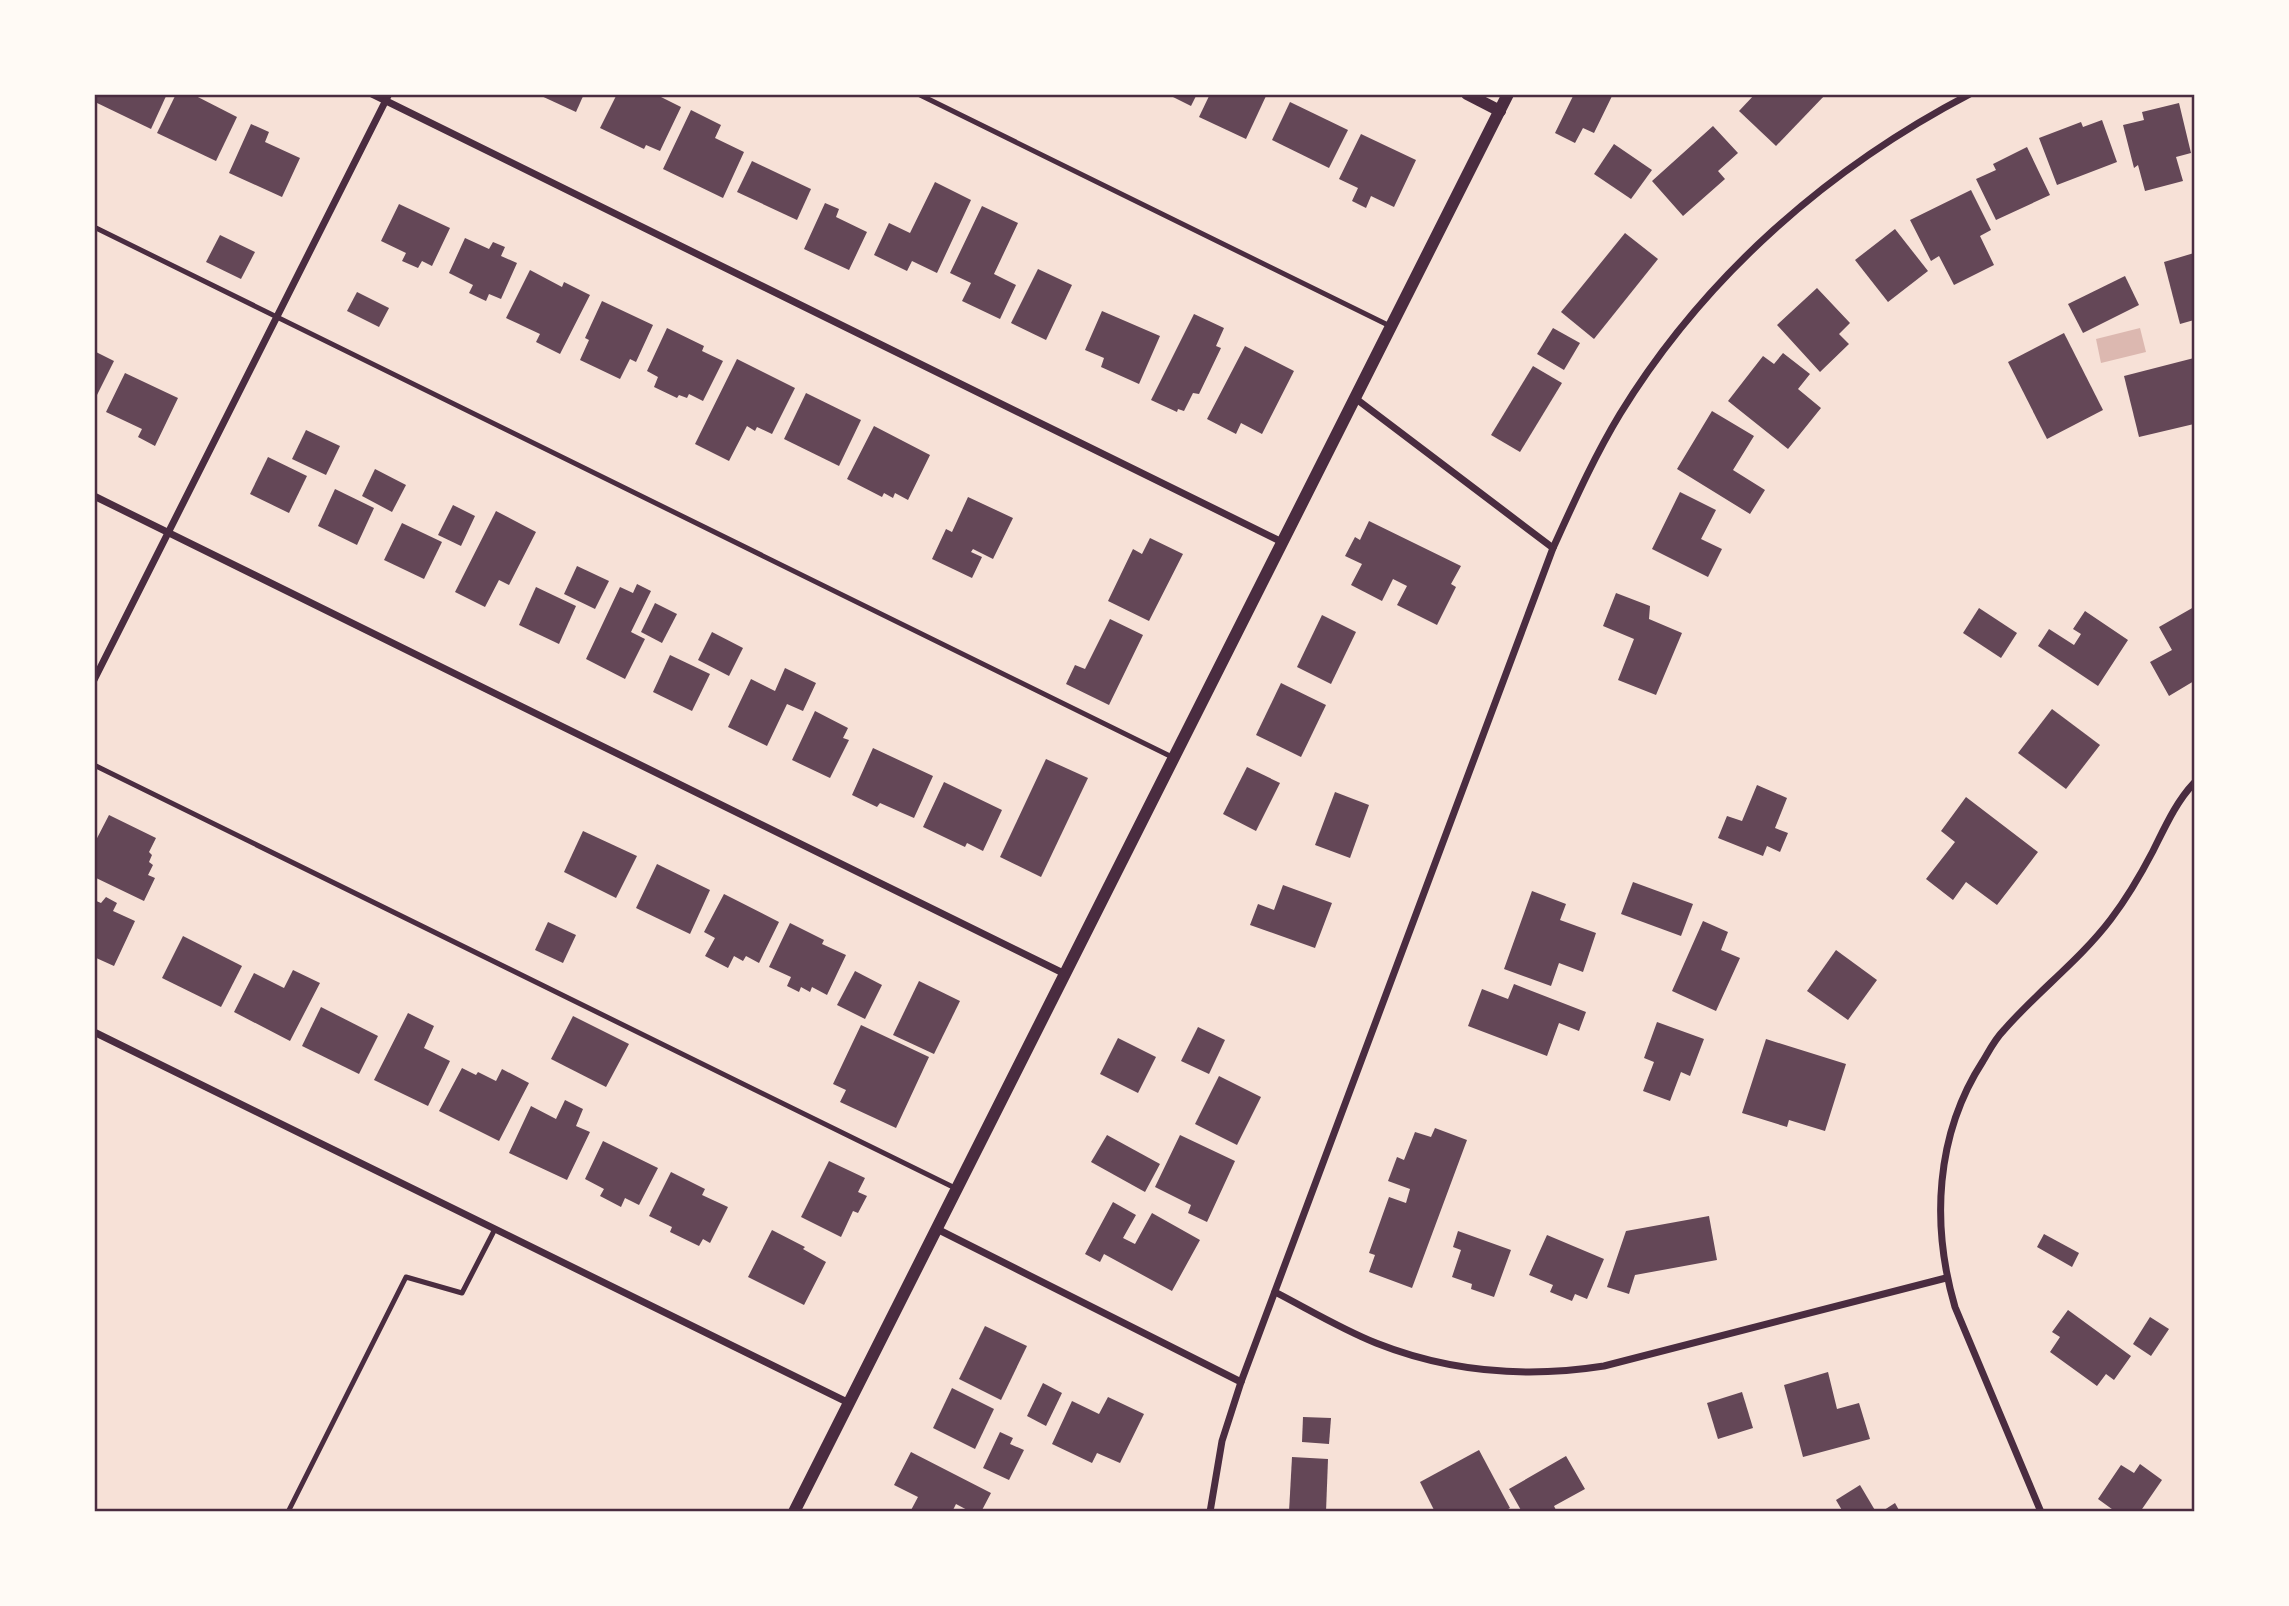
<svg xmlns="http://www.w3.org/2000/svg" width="2289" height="1606" font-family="Inter,sans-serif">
<rect width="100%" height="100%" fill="#f7e1d7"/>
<path fill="#dcb8b0" d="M2140,328l6,24 -45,11 -5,-24z"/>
<g fill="#644757">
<path d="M98,94h69l-16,35 -56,-27z"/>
<path d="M176,94h16l45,23 -21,44 -59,-28z"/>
<path d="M537,94h47l-8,18z"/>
<path d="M617,94h38l26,13 -21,44 -14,-6 -2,4 -44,-21z"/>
<path d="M1167,94h30l-6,12z"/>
<path d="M1210,94l56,2 -20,43 -47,-22z"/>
<path d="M1574,94h39l-19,39 -11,-5 -8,15 -20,-10z"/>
<path d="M1755,94h71l-50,52 -37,-35z"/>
<path d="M1290,102l58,28 -19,38 -57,-28z"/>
<path d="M2179,103l12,50 -15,4 7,24 -38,10 -7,-26 -4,3 -11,-43 21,-5 -2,-8z"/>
<path d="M691,110l30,15 -6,13 29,14 -21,46 -60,-29z"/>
<path d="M2102,120l15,42 -60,23 -18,-47 42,-16 2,5z"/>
<path d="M251,124l18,8 -4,10 35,16 -18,39 -53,-24z"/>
<path d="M1713,126l25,27 -20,18 7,8 -42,37 -31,-35z"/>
<path d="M1361,134l55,26 -22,47 -23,-11 -5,12 -14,-7 6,-13 -19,-9z"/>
<path d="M1614,144l38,26 -21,29 -37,-25z"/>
<path d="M2027,147l23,48 -54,25 -20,-41 20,-9 -3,-6z"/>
<path d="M752,161l59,28 -14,31 -60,-28z"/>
<path d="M935,182l36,18 -34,73 -25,-12 -5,10 -33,-16 15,-32 21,10z"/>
<path d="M1971,190l20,40 -11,6 14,29 -40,20 -15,-29 -8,5 -21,-41z"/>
<path d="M825,203l14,6 -3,8 31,15 -18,38 -45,-21z"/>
<path d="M399,204l51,24 -18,38 -10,-5 -4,7 -16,-7 4,-8 -25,-12z"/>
<path d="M982,206l36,17 -24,51 22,11 -16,34 -38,-18 9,-18 -21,-10z"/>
<path d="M1895,229l33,42 -40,31 -33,-42z"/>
<path d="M1625,233l33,26 -64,80 -33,-27z"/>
<path d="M220,235l35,17 -14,27 -35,-17z"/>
<path d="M465,238l24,11 4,-7 12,5 -4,9 16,7 -16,36 -12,-5 -3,7 -17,-8 4,-8 -24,-12z"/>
<path d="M2194,253v67l-14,4 -16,-62z"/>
<path d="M1038,269l34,16 -26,55 -35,-17z"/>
<path d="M530,270l32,17 2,-5 26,13 -30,59 -24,-12 4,-8 -34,-16z"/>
<path d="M2125,276l14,29 -56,28 -15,-29z"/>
<path d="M1817,288l33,35 -11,11 10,10 -29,28 -43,-47z"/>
<path d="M357,292l32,16 -10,19 -32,-16z"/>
<path d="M602,301l51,24 -17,37 -6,-3 -10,20 -40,-19 9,-20 -4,-2z"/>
<path d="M1102,311l58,25 -21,48 -38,-17 3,-9 -19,-8z"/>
<path d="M1194,314l30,14 -8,18 5,2 -22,46 -6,-1 -9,18 -6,-2 -1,3 -26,-12z"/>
<path d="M667,328l37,18 -2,5 21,10 -20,40 -14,-7 -2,4 -8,-3 -2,3 -23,-11 4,-10 -11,-6z"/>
<path d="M1553,328l27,15 -16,27 -27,-16z"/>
<path d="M2064,333l39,77 -56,29 -39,-77z"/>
<path d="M1245,346l49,25 -32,63 -21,-11 -5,11 -29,-15z"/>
<path d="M94,351l20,10 -20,40z"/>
<path d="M1783,353l27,21 -12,15 23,19 -33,41 -60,-48 35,-45 11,8z"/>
<path d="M2194,358v66l-55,13 -15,-61z"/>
<path d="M737,359l58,29 -23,46 -15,-7 -2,4 -8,-5 -18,35 -34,-17z"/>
<path d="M1533,366l29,17 -42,69 -29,-17z"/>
<path d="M125,373l53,25 -23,48 -17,-9 4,-8 -36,-17z"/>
<path d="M806,393l55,27 -22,46 -55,-27z"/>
<path d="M1712,411l42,25 -21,34 32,20 -15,24 -73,-45z"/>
<path d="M874,426l56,29 -22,45 -13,-7 -2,5 -9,-5 -2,4 -35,-18z"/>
<path d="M306,430l34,16 -14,29 -34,-16z"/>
<path d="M268,457l39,19 -18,37 -39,-19z"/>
<path d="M375,469l31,16 -14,27 -30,-16z"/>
<path d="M335,489l39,19 -17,37 -39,-19z"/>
<path d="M1680,492l36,18 -15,29 21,10 -14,28 -56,-28z"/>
<path d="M968,497l45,21 -20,41 -20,-10 -2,3 11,5 -10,21 -40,-19 14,-30 6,3z"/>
<path d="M453,505l22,11 -14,30 -23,-11z"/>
<path d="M496,511l40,21 -27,53 -10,-5 -14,27 -30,-15z"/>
<path d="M1369,521l92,45 -10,18 5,3 -19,38 -40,-20 10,-19 -14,-7 -11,22 -31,-16 11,-21 -17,-8 10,-19 5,3z"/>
<path d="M402,523l40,19 -18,37 -40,-19z"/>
<path d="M1150,538l33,16 -34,67 -41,-20 25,-52 9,5z"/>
<path d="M577,566l32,15 -14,28 -31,-15z"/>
<path d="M637,584l14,7 -20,41 14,7 -20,40 -39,-20 34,-72 13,6z"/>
<path d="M536,587l40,19 -17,38 -40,-19z"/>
<path d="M1616,593l34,13 -1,13 33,14 -26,62 -38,-15 16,-41 -31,-13z"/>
<path d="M655,603l22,11 -15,29 -21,-11z"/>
<path d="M2194,607v74l-25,15 -19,-34 22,-12 -13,-23z"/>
<path d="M1979,608l38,25 -16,25 -38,-25z"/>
<path d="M2085,611l43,29 -30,46 -60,-40 11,-17 25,16 7,-11 -8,-5z"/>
<path d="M1322,615l34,17 -25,52 -34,-17z"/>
<path d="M1110,619l33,16 -34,70 -43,-21 9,-19 10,4z"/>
<path d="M712,632l31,16 -14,28 -31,-16z"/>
<path d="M670,655l40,19 -18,37 -39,-19z"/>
<path d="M785,668l31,15 -13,28 -16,-7 -20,42 -39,-19 23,-48 24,12z"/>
<path d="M1281,683l45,22 -25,52 -45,-22z"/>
<path d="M2052,709l48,36 -34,44 -48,-36z"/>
<path d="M815,711l33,17 -5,10 6,2 -19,38 -38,-18z"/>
<path d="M873,748l60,28 -19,42 -34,-15 -3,4 -25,-12z"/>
<path d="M1046,759l42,19 -47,99 -41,-20z"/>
<path d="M1247,767l33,16 -24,48 -33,-17z"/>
<path d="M944,782l58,28 -19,41 -16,-8 -2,4 -42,-20z"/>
<path d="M1757,785l30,13 -12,30 13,5 -8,19 -13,-6 -4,10 -45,-18 9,-22 15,5z"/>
<path d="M1335,792l34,13 -19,53 -35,-13z"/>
<path d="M1966,797l72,55 -41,53 -31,-23 -13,18 -27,-21 29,-37 -14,-11z"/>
<path d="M109,815l47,23 -7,14 3,3 -3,7 4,3 -5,10 7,3 -11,23 -50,-24v-33z"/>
<path d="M583,831l54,25 -21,42 -52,-26z"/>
<path d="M657,864l53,26 -20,44 -54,-26z"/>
<path d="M1633,882l60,22 -12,32 -60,-22z"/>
<path d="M1283,885l49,18 -17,45 -65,-23 8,-21 16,6z"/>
<path d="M1532,891l34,13 -6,16 36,13 -13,39 -24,-9 -8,23 -47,-17z"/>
<path d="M724,894l55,28 -20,41 -13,-7 -3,5 -9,-5 -6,12 -23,-12 10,-18 -11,-6z"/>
<path d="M106,897l11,6 -4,8 22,10 -21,45 -20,-9v-57l7,3z"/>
<path d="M1703,921l25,11 -7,18 19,8 -24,53 -44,-20z"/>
<path d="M548,922l28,13 -13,28 -28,-13z"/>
<path d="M790,923l34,17 -2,4 24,11 -19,40 -15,-8 -2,5 -9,-5 -2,5 -12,-6 4,-9 -22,-10z"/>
<path d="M183,936l59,30 -21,41 -59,-29z"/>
<path d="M1836,950l41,30 -29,40 -41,-29z"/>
<path d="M293,970l27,13 -30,58 -56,-29 20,-39 30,15z"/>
<path d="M855,971l27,14 -17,34 -28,-14z"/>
<path d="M919,981l41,20 -26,53 -41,-19z"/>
<path d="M1514,984l72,28 -7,19 -20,-8 -12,33 -79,-30 14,-37 26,10z"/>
<path d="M321,1007l57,29 -19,38 -57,-28z"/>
<path d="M408,1013l26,13 -10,22 26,13 -22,45 -54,-26z"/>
<path d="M573,1016l56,28 -23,43 -55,-28z"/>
<path d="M1657,1022l47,17 -14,37 -9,-4 -11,29 -27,-10 11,-29 -10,-4z"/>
<path d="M861,1025l68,32 -33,71 -56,-26 6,-12 -13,-6z"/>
<path d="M1198,1027l27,13 -16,34 -28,-13z"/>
<path d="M1118,1038l38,19 -18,36 -38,-19z"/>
<path d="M1766,1039l80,25 -21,67 -36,-11 -2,7 -45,-14z"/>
<path d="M462,1068l14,7 2,-3 18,9 6,-12 27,14 -30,58 -60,-30z"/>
<path d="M1219,1076l42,21 -24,48 -42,-21z"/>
<path d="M565,1100l18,9 -7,17 14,6 -23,48 -58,-27 22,-47 25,13z"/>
<path d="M1435,1128l32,12 -55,148 -43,-16 6,-17 -6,-2 20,-56 17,6 4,-14 -22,-8 9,-24 7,3 11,-28 16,5z"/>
<path d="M1107,1135l53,29 -15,28 -54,-30z"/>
<path d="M1180,1135l55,26 -28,61 -19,-9 3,-8 -36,-18z"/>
<path d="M603,1141l55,27 -19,37 -14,-7 -4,9 -21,-11 4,-7 -19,-10z"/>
<path d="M829,1161l36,17 -7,14 9,4 -9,17 -5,-2 -12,26 -40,-20z"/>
<path d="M671,1172l34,17 -3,6 26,12 -18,36 -7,-4 -4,7 -29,-14 2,-5 -23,-11z"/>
<path d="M1113,1202l23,13 -13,23 12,6 17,-31 48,27 -28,51 -68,-37 -4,8 -15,-8z"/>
<path d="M1709,1216l8,44 -82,15 -6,19 -22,-7 19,-56z"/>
<path d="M772,1230l33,17 -2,2 23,13 -22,43 -56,-28z"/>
<path d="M1458,1231l53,19 -17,47 -23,-8 1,-5 -20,-7 9,-27 -8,-3z"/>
<path d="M2044,1234l35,19 -7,14 -35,-20z"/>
<path d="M1547,1235l57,24 -17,40 -12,-5 -3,7 -22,-9 3,-7 -24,-10z"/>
<path d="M2068,1310l63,46 -17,24 -8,-6 -9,12 -47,-34 10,-15 -8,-5z"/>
<path d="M2150,1317l19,12 -18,27 -18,-12z"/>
<path d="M985,1326l42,20 -26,54 -42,-21z"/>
<path d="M1828,1372l9,37 22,-6 11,36 -67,18 -19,-72z"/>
<path d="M1043,1383l19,10 -16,33 -19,-10z"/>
<path d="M952,1388l42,21 -19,40 -42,-21z"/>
<path d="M1742,1392l11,36 -35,11 -11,-36z"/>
<path d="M1108,1397l36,17 -24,49 -23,-10 -5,10 -40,-19 20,-43 27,13z"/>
<path d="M1303,1417l28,1 -2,26 -27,-2z"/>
<path d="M1000,1432l13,6 -3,6 14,6 -15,30 -26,-12z"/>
<path d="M1479,1450l31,58 -7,4h-68l-15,-30z"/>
<path d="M911,1452l80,41 -10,19h-10l-15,-8 -4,8h-42l8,-15 -24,-12z"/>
<path d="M1566,1456l19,33 -31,17 3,6h-35l-13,-23z"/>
<path d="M1292,1457l36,2 -2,53h-37z"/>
<path d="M2140,1464l22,16 -22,32h-24l-18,-13 23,-34 13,8z"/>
<path d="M1860,1485l16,27h-33l-7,-12z"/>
<path d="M1895,1503l5,9h-19z"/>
</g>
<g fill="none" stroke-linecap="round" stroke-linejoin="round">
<g stroke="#4a2c40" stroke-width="5">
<path d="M918,94l472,232"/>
<path d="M94,227l1078,530"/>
<path d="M94,765l861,423"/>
<path d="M288,1512l118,-235 56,16 33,-64"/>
</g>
<g stroke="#4a2c40" stroke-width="7">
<path d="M372,94l910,448"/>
<path d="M1355,398l198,150"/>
<path d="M94,496l971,478"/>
<path d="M94,680l295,-586"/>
<path d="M94,1032l755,371"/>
<path d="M937,1229l304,153"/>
<path d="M1275,1292c33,17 66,37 101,51 73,29 151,35 228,23l342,-88"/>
<path d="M1210,1512l12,-71 19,-59 312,-834c21,-46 41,-91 67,-134 84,-137 208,-246 350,-320"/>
<path d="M2041,1512l-86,-205c-24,-82 -20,-172 28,-246 6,-10 12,-22 21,-31 34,-39 76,-70 107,-111 16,-21 30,-45 42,-68 12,-24 23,-49 41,-68"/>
</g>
<g stroke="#4a2c40" stroke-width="12">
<path d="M1467,94l33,17"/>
<path d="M794,1512l714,-1418"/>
</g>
</g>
<rect width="2289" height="1606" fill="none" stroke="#fffaf5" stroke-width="192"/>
<rect x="96" y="96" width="2097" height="1414" fill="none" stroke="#4a2c40" stroke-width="2.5"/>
</svg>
